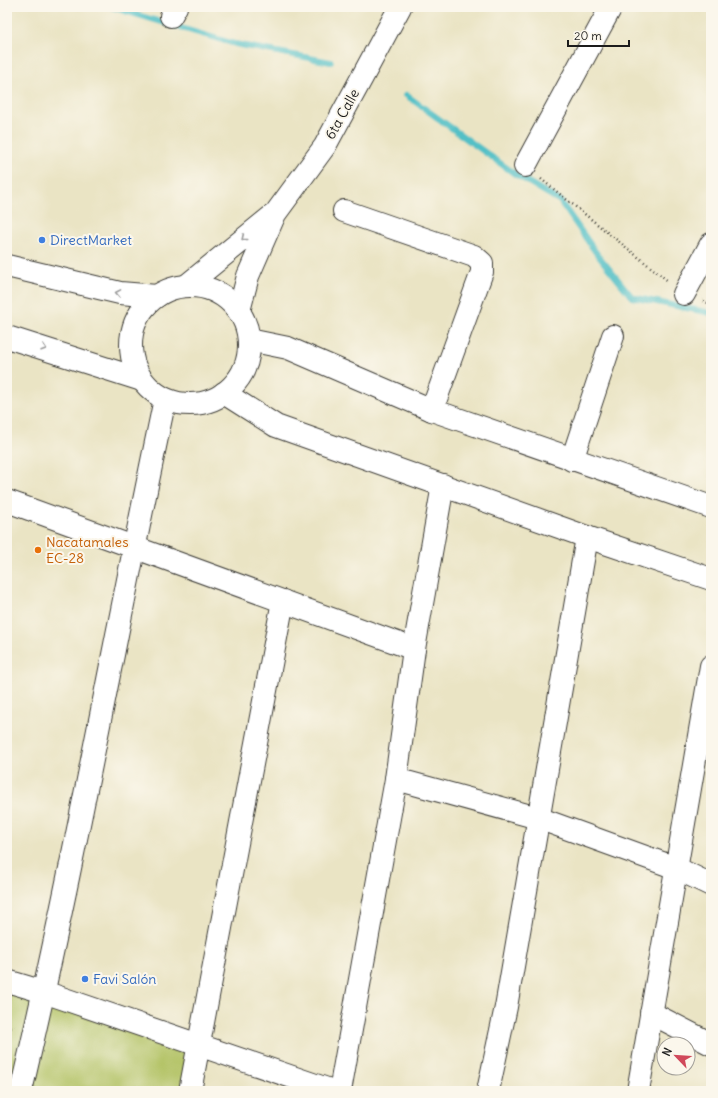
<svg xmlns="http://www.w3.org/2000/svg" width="718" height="1098" font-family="Delius,sans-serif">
<rect width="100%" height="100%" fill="#fbf7ec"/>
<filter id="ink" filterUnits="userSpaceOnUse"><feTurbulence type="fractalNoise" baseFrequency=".025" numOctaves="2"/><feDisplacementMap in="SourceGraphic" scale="8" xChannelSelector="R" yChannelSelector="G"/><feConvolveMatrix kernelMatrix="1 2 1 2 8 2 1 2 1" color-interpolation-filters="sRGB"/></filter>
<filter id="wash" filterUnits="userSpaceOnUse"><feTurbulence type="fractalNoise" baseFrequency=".012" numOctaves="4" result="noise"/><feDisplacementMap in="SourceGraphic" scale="16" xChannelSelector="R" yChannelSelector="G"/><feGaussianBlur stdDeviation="0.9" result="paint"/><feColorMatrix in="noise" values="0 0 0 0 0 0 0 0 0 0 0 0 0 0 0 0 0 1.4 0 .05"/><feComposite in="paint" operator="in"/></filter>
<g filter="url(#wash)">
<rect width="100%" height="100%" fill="#eae4c4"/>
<g fill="#b3c366" stroke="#687041">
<path d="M7,992l30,10 -23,89h-7z"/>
<path d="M44,992l153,52 -9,47h-165z"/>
</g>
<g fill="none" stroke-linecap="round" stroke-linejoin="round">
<g stroke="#52c0c6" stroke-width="6">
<path d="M111,7l124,37 96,18"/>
<path d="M406,95l109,79 45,27 37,53 35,43 79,16"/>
</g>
</g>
</g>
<g filter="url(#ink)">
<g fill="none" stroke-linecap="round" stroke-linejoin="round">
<g stroke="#3b3a35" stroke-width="24">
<g id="minor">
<path d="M171,16l5,-9"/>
<path d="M525,166l86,-159"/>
<path d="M344,211l130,45 8,7v9l-50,138"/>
<path d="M7,266l113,27 37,3"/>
<path d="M186,286l86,-70"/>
<circle cx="190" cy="345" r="59"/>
<path d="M684,294l27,-50"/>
<path d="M239,311l9,-35 27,-62 50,-68 75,-139"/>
<path d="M7,337l135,43"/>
<path d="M249,340l39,8 144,62 279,97"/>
<path d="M224,393l52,33 311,111 124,42"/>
<path d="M572,460l41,-124"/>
<path d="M7,501l407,148"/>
<path d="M396,779l142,39 138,50 35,17"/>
<path d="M7,981l37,11 289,99"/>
<path d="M651,1013l60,31"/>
<path d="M21,1091c54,-229 95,-461 144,-692"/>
<path d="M190,1091l93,-490"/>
<path d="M340,1091l56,-312 18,-130 29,-164"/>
<path d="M488,1091l18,-84 81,-470"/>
<path d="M638,1091l73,-425"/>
</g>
</g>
<g stroke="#3b3a35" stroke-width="2.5" stroke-dasharray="1 3" stroke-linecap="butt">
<path d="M541,179l127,102"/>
<path d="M703,301l8,3"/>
<path d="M7,1030l7,-4"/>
</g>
<use href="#minor" stroke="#fff" stroke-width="22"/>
</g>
<defs><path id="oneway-chevron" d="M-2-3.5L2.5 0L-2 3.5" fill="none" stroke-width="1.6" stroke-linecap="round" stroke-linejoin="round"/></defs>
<g stroke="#999">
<use href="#oneway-chevron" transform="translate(244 238) rotate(141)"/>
<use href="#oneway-chevron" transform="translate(118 293) rotate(-170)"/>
<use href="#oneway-chevron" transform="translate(44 348) rotate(18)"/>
</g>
</g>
<g fill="#3f7fe0" stroke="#fbf7ec" stroke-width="1.5">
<circle cx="42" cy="240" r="4"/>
<circle cx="85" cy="979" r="4"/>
</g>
<circle fill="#e8710a" stroke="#fbf7ec" stroke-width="1.5" cx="38" cy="550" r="4"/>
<g text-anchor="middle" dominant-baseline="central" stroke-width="4" stroke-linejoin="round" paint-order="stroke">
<g font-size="14" fill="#1c1c1c" stroke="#fbf7ec">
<text transform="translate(342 114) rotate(-61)">6ta Calle</text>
</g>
<g font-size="14" fill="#366cbe" stroke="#fbf7ec" text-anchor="start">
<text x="50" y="240">DirectMarket</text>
<text x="93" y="979">Favi Salón</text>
</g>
<g font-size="14" fill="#c56008" stroke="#fbf7ec" text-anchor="start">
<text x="46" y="542">Nacatamales<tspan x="46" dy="16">EC-28</tspan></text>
</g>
</g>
<rect width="718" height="1098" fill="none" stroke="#fbf7ec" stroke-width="24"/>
<g transform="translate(676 1056) rotate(295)"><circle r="19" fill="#fbf7ec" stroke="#a29f99"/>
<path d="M0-3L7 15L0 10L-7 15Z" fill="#d1495b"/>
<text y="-6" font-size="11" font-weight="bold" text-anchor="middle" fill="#1c1c1c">N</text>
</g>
<path d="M568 40v6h61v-6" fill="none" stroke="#1c1c1c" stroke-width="2"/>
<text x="574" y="40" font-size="12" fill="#1c1c1c" stroke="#fbf7ec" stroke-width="3" paint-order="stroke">20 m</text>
</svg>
